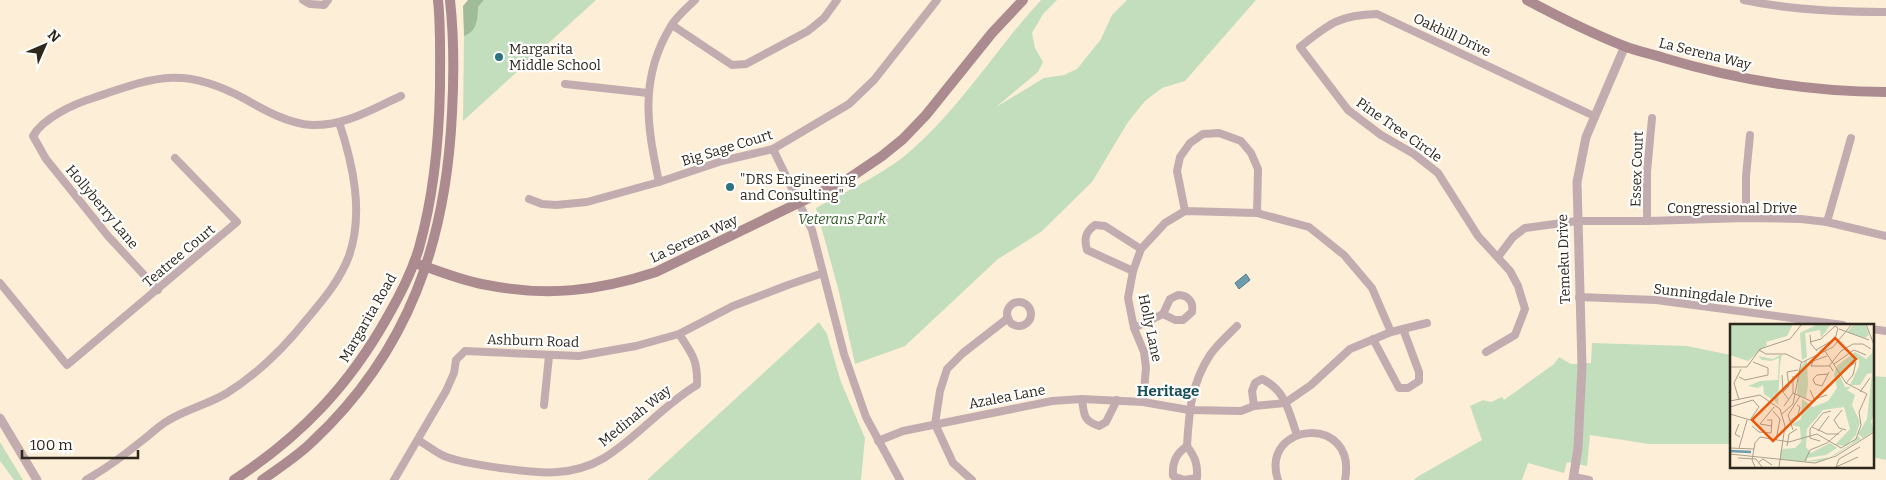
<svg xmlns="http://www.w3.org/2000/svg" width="1886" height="480" font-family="Bitter,serif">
<rect width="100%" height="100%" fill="#fdefd7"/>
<g fill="#c3debc">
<path d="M484,0h112l-133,121 1,-85c13,-4 14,-17 14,-29z"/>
<path d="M1041,0h16l-14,14 -11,19 3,15 8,14 -5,10 -42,35 48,-29 20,-3 13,-6 24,-30 11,-24 15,-15h129l-71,81 -23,7 -17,13 -17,21 -36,60 -51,50 -43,27 -93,87 -50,18 -17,-76 -22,-80c29,-16 59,-30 86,-50 55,-44 92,-107 139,-158z"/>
<path d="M819,322l8,12 14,48 24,56 -4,42h-214z"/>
<path d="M1592,343l95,3 44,9v89h-82l-59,-9 -3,31 -20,-4 -3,11 -36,-10 -6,17h-108l3,-3 65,-37 -12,-34 13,-6 8,2 11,-5 2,3 50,-36 5,-7 12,7 20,-1z"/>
<path d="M1872,376l14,1v83l-14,-3z"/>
<path d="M0,442l23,38h-9l-14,-19z"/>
</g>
<path fill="#9fbb97" d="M468,0h16l-6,7c0,12 -1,25 -14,29l-1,-30z"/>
<path fill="#6c9cb0" stroke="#597984" d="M1246,274l4,6 -11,9 -4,-6z"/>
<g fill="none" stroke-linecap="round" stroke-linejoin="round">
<g stroke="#c3acaf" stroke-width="8">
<path d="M303,0l7,4 14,1 4,-5"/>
<path d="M1744,0c46,10 95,12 142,12"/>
<path d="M672,25l60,40 14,-1 62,-33 16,-13 13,-18"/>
<path d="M565,84l83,9"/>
<path d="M773,149l39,81 32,124 22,63 34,63"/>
<path d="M659,182c-12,-56 -20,-104 12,-156 6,-10 16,-18 24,-26"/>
<path d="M529,199l13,5 14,1 31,-3 72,-20 63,-21 51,-12 76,-45 25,-24 63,-80"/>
<path d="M1185,211l-8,-40 3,-14 10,-14 13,-9 16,-1 22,8 10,12 7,16 -1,44"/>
<path d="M1746,218v-42l4,-41"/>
<path d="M1647,221v-49l5,-54"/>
<path d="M1827,222l24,-84"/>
<path d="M1498,257l15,-20 12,-9 52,-7h70l99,-3 55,1 26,3 59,14"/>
<path d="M1133,271l-46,-21c-3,-11 -2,-18 8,-25l10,1 36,23"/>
<path d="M0,283l67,82 170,-143 -62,-64"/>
<path d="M158,290l-50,-54 -62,-77 -13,-23c10,-18 41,-32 60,-38 62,-21 90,-33 152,1 19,11 44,25 67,26 33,1 60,-16 89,-29"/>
<path d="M1178,295c10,0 16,7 14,17l-9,8h-8l-12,-6 7,-15z"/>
<path d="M1579,297l77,3 187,25"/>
<circle cx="1019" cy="314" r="12"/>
<path d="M1134,328l29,-14"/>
<path d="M1872,329l14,2"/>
<path d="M1391,332l-19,-44 -28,-33 -35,-28 -52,-14 -72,-2 -20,12 -24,26 -8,22 -5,27 6,30 10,24 2,16 -3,34 46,8 52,1 13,-5 31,-3 26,-18 39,-36 41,-17 36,-9"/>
<path d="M1373,339l26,49h9l11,-7v-9l-16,-43"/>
<path d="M1486,352l29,-17 10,-26 -7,-23 -8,-15 -32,-35 -40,-63 -24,-19 -33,-19 -33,-25 -48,-63c29,-23 39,-32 77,-33l217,102"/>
<path d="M1082,399c2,15 1,22 17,27l7,-4 11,-22"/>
<path d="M544,405l5,-49"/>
<path d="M1254,406l-2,-15 3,-8 7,-4c24,11 27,34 35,56"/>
<path d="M418,440c9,5 17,12 26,16 18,7 37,9 56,12 37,5 70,10 104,-10 34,-21 59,-53 93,-73 1,-25 -5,-31 -18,-51"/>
<path d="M878,441l25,-10 149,-30 30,-2 61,3"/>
<path d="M1187,446c8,11 11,18 10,32l-13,2 -11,-4c-1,-14 3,-22 14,-30 2,-34 4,-62 23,-91 7,-10 18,-20 27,-29"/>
<path d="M1574,477l15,3"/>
<path d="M86,480c19,-11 36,-23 53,-37 10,-7 19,-17 30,-23 18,-11 40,-16 58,-27 32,-20 57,-45 80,-74 16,-19 33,-39 42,-63 15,-43 4,-92 -10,-134"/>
<path d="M394,480l52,-89 8,-18 2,-13 9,-9 114,5 57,-10 43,-12 54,-28 55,-21 35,-12"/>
<path d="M972,480l-19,-17 -18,-39 5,-33 7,-22 16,-16 45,-35"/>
<path d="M1278,480c-19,-58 80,-67 67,0"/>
</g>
<g stroke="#c3acaf" stroke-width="9">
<path d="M0,418l37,62"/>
<path d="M1573,480l5,-32 4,-82 -5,-184 9,-45 39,-91"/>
</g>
<g stroke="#ac8b90" stroke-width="10">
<path d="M1527,0c32,17 64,33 97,46 13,5 27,8 40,12 73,22 146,34 222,34"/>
<path d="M414,263c24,7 48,18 73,22 60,12 111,6 169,-13l192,-93 34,-23 21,-17 23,-24 66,-82 31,-33"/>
<path d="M234,480c67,-44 115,-94 154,-164 12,-21 24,-44 31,-68 15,-53 20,-106 21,-161 0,-29 1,-58 -2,-87"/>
<path d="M262,480c17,-12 36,-24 51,-39 96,-90 133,-199 139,-328 2,-37 2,-76 -2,-113"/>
</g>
</g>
<g fill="#2c7280" stroke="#fff" stroke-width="2">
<circle cx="499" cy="57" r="5"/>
<circle cx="730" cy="187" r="5"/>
</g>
<g text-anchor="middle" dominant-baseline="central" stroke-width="4.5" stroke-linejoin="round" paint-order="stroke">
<g font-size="14" fill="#2d271c" stroke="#fff">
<text transform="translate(1452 35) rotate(25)">Oakhill Drive</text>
<text transform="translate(1705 54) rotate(14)">La Serena Way</text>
<text transform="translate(1399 130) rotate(35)">Pine Tree Circle</text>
<text transform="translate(727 148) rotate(-17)">Big Sage Court</text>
<text transform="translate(1637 169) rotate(-88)">Essex Court</text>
<text transform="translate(102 207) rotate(50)">Hollyberry Lane</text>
<text x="1732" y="208">Congressional Drive</text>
<text transform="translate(694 239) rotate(-25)">La Serena Way</text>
<text transform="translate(179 256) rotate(-40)">Teatree Court</text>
<text transform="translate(1564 259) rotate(-92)">Temeku Drive</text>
<text transform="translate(1713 296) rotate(7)">Sunningdale Drive</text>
<text transform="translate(368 318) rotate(-60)">Margarita Road</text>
<text transform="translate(1150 328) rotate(78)">Holly Lane</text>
<text transform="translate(533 341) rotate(2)">Ashburn Road</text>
<text transform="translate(1007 397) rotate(-11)">Azalea Lane</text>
<text transform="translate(635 416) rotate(-39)">Medinah Way</text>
</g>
<g font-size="14" fill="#2d271c" stroke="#fff" text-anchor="start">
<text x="509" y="49">Margarita<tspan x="509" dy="16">Middle School</tspan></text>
<text x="740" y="179">"DRS Engineering<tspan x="740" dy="16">and Consulting"</tspan></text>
</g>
<g font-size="14" font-style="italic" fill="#345b29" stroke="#fff">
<text x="842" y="219">Veterans Park</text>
</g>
<g font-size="15" font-weight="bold" fill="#17505c" stroke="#fff">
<text x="1168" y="391">Heritage</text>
</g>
</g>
<g transform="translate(1730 324)">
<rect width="144" height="144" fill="#fdefd7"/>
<path d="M0,0h62v2l-5,10 -21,6 1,3 -19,16 -18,-6zM88,0h13l-10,14 -1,-8 -15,3 2,24 -5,3 -2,-27zM124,0h11l4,11 -4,3 -18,-6zM143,21l1,69 -3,7 3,10 -11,7 -5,-4 9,-15 5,-46 -5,1 -7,11h-10l9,-19v-6l-4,-2 -16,16 6,13h6l-4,3 8,5 -3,10 8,17 -4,13 -10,11 -11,-1 15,-16 -6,-22 -21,3 -16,19 -1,18 5,6 19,-10 7,5 -11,7 -19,3v3l23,-4 21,-13 7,-8 3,3 -26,16 -14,6 -21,1 -20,-3 1,-10 14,-1 6,-6 -1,-15 -9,-2 10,-6 1,-20 11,8 15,-6 9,-13 -3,-14 3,-8 18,-14 11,7 6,-6zM52,30l-2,11 -2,40 -4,-5 1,-9 -2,9 -9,-6 -1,-9 -5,3 2,5 -2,-5 -10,-2 12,-5 18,-1 1,-22 -8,3 -9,-1 -4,-4 15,3zM77,35l1,26 -2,14 -9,-5 2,-25z" fill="#c3debc"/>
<path fill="none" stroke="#6c9cb0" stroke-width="2.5" d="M0,127l21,1"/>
<path fill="none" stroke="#aa9f8c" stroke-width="1" d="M136,0l8,21M109,5l30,11M80,11l1,9 6,7M80,18l11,-3 14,-13 3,2 -3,11 -19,11M29,26l7,4h20l16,8M104,40l20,-14 12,5M81,42h19l3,5M81,42l2,-5 14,-5M99,42l12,-15 12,-7h10l8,5M0,43h17l13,-18 30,-10 12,-15M112,48l14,-10M98,50l-11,1 -4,4 2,5 7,2 7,-14M52,51l1,17 6,8M9,53l6,3 23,-5v-7l-15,-6M116,59l7,-8 3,-13M80,66l4,9 13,-4M53,68l6,-6 -2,-14 11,-2M130,68l10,-14M63,69l20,9M9,76l-5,-17 7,-14M0,77l30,-6 20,14 5,17 -6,41M54,82l9,-13v-17M0,83l23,-7 6,7 -9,13 -20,-6M112,86l-8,10 5,8 7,2M43,87l7,8 -4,21M52,90l11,-10 8,-41 32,-16 19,-23M60,97l8,-6 2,-8 -3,-2M9,100l-4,10 5,3M22,102l7,6 12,1 1,-13h-5M42,102l-12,-2 14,-17M82,103l15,7h12M63,106l-5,-15 12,-19M88,107l11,-15M90,117l-10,-3v-9l13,-16 8,-2M57,122l2,-12 8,-5M0,124l24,1M9,124l8,-28M0,130l85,9 21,-7 38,-24M8,134l18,1 6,8M75,137l5,-11 17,-7 15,-13M29,138l4,-3 9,6M25,143l-3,-7 3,-17 5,-6 29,5 28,-8 24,14 15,-9 5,-14 -2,-13 8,-18 -21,-11 -21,-32M106,143l3,-8 21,-12M106,143l22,-10"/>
<path fill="#e8590c" fill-opacity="0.15" stroke="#e8590c" stroke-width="2.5" d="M105,14l21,21 -83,82 -21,-21z"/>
<rect width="144" height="144" fill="none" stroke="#2d271c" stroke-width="2.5"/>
</g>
<g transform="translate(45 45) rotate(45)" stroke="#ffffff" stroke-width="4" paint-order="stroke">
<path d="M0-4L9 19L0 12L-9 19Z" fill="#2d271c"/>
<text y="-8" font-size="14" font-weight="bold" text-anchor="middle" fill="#2d271c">N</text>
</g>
<path d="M22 450v8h116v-8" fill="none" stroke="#2d271c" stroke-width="2.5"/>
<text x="30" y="450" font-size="15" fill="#2d271c" stroke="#ffffff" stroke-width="4" paint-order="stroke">100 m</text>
</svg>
